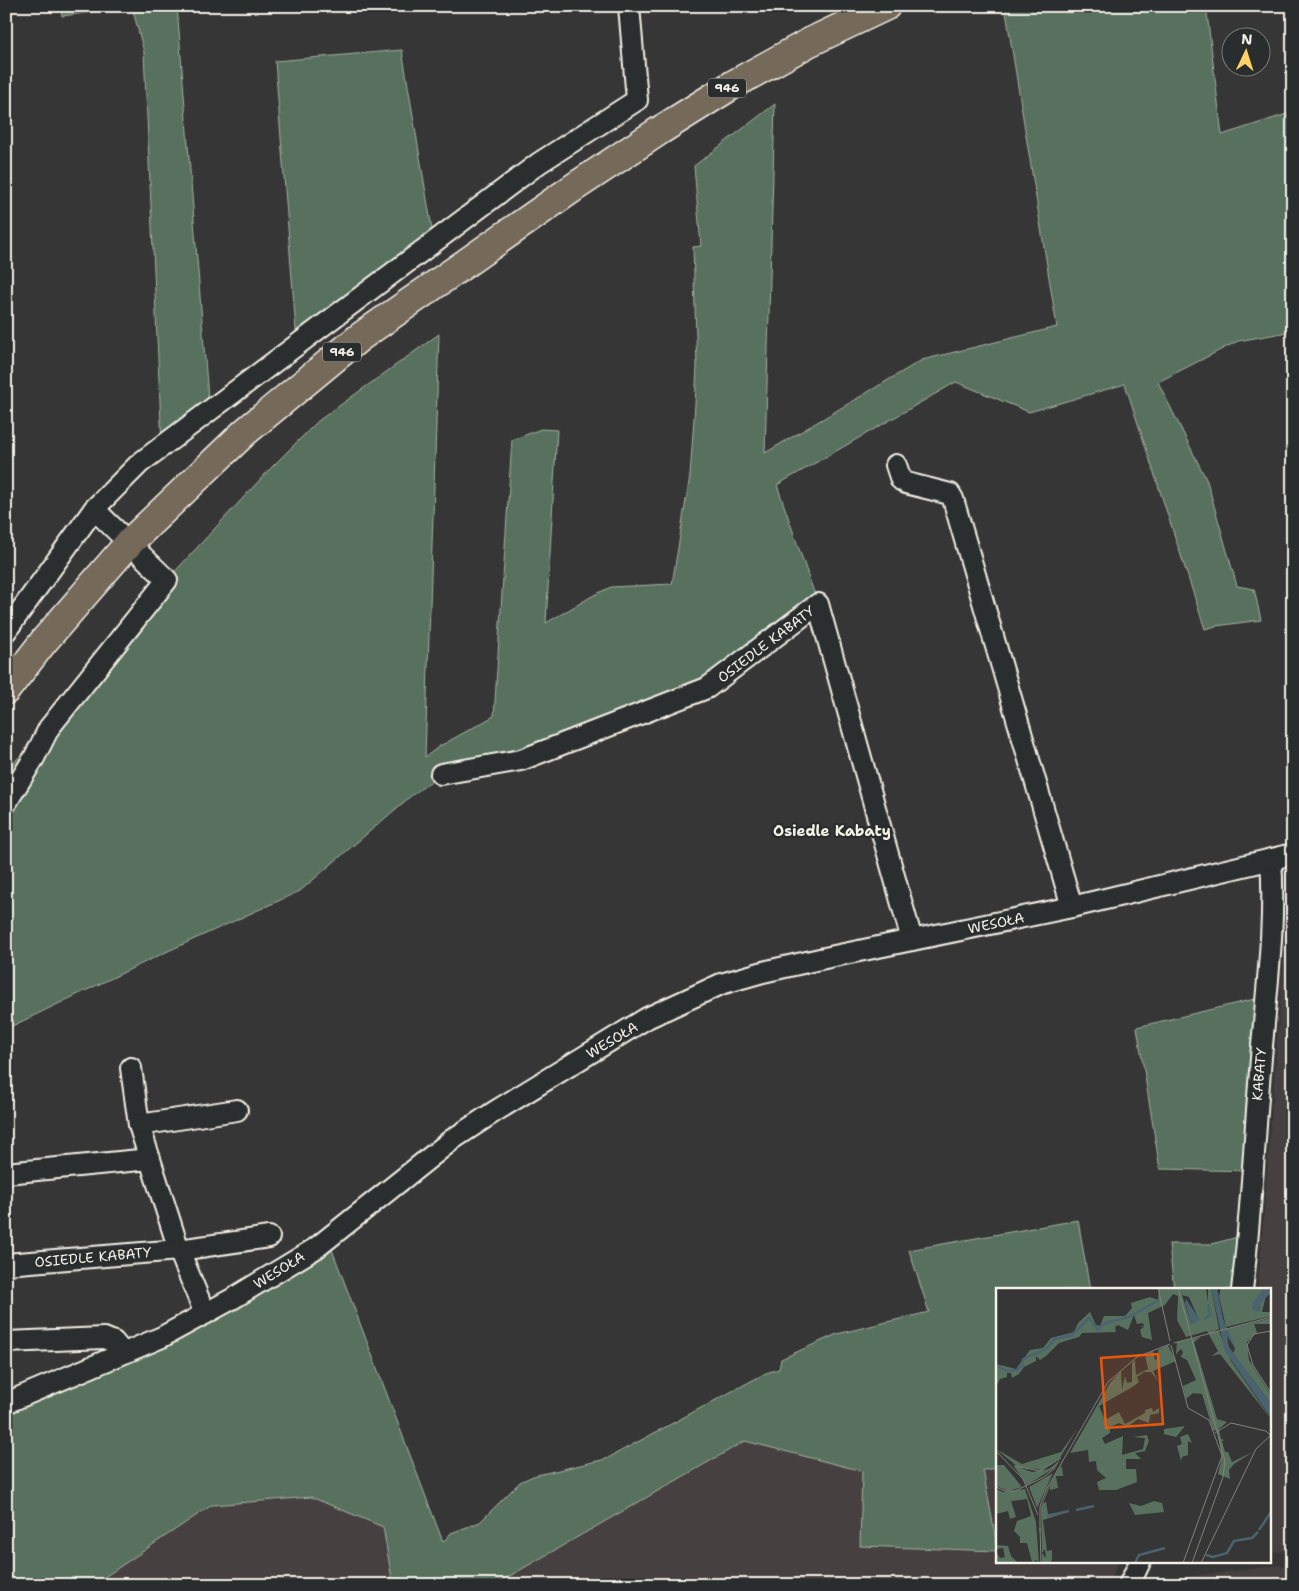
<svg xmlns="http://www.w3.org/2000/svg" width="1299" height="1591" font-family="'Shantell Sans',sans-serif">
<rect width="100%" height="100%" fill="#373636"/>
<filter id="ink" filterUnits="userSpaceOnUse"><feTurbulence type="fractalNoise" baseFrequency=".02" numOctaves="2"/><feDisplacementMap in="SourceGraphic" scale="10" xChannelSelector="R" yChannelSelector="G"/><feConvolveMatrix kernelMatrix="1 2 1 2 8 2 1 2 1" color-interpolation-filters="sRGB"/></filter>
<g filter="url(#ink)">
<g fill="#474140">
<path d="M1293,857v694l-23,2v-263h-12l26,-336 -13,-95z"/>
<path d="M745,1441l117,30 -2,75 138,5v11h120l-10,23h-614z"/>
<path d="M998,1468v79l-15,-77z"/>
<path d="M311,1497l72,30 10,58h-291l1,-7 109,-73z"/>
<path d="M1293,1564v21h-134l1,-5z"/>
</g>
<g fill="#58715f" stroke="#a6b1a4">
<path d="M60,6h117l32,404 -47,36 -18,-394 -12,-45 -70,9z"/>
<path d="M1005,6h201l16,129 71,-23v219l-55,10 -80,41 49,99 30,105 17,3 7,31 -45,6 -11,3 -80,-245 -96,28 -73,-30 -179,103 41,119 -111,84 -186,72 -80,14 -30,22 -111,95 -134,61 -160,77v-259l43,-42 118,-148 102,-110 49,-49 121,-87 -14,423 15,-11 54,-30 18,-276 29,-11 16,1 -11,193 48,-28 17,-8 61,-3 18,-108 5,-72 2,-38 -4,-119 8,-1 -7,-80 81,-62 -10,349 157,-93 135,-33z"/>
<path d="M402,50l32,191 -137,102 -22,-282z"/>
<path d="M1255,999h11l-14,172 -92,-2 -23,-142z"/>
<path d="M1078,1220l12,70h-92v178l-15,2 15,81 -138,-5 2,-75 -117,-30 -251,144h-101l-10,-58 -72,-30 -99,8 -109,73 -1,7h-96v-182l325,-156 112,295 8,-9 29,-11 40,-40 13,-6 73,-17 160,-86 13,-4 2,-10 56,-25 92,-22 -20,-62z"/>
<path d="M1249,1234l-7,56h-68l-5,-46h43z"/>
</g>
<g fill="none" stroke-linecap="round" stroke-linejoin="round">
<g stroke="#f4f1e8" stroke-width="24">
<g id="minor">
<path d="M896,465l5,15 5,3 44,11 3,5 119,408"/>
<path d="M6,631l88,-122 46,-46 399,-300 98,-63 -8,-94"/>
<path d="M441,774l80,-14 186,-72 111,-84 94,336"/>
<path d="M6,803l28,-45 15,-30 118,-148 -73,-71"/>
<path d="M131,1068l8,57 40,125 26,64"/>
<path d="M139,1125l98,-15"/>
<path d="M6,1173l144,-14"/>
<path d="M6,1264l173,-14 90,-13"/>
<path d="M1242,1290c9,-73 12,-146 18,-219 5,-71 16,-142 11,-212"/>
<path d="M6,1342l98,-4 10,4 9,11"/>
<path d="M6,1403l156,-66 70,-38 84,-51 137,-109 41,-27 153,-94 74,-34 42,-12 57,-13 252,-52 221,-53"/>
<path d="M1129,1585l11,-23"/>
</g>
</g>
<g stroke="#f4f1e8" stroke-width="31">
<path id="primary" d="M129,543l116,-111 115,-95 216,-151 83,-55 75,-47 76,-42 76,-36"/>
</g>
<g stroke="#f4f1e8" stroke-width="31">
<path id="motorway" d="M6,690l38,-49 85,-98"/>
</g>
<use href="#minor" stroke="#2a2d2e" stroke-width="20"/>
<use href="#primary" stroke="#746a5a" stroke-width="28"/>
<use href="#motorway" stroke="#746a5a" stroke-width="28"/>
</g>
</g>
<g text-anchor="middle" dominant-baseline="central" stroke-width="4.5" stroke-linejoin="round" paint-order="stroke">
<g fill="#2a2d2e" stroke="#b7b6b0" stroke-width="1">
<rect x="708" y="78.5" width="38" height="19" rx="4"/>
<rect x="323" y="342.5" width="38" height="19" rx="4"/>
</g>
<g font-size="12" font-weight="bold" fill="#f4f1e8">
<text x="727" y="88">946</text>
<text x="342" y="352">946</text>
</g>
<g font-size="14" fill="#f4f1e8" stroke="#2a2d2e">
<text transform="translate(766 644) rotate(-37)">OSIEDLE KABATY</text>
<text transform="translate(996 923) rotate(-12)">WESOŁA</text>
<text transform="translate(612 1040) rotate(-31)">WESOŁA</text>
<text transform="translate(1259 1074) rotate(-85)">KABATY</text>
<text transform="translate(93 1257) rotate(-5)">OSIEDLE KABATY</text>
<text transform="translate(279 1270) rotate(-32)">WESOŁA</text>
</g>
<g font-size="15" font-weight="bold" fill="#f4f1e8" stroke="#2a2d2e">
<text x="832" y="831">Osiedle Kabaty</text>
</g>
</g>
<g transform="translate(996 1288)">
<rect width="275" height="275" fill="#373636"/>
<path d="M163,0h47l2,14v-14h3l8,41 -6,3 6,-1 12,30 40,58 -51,-65 -8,2 6,-5 -11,-20 -21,6 -9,-17 1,-24 -5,-2 -8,11 -17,8 4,27 -10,-3 -2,-7 4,-3 -4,-1h4l-1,-3 -6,1 -3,-9 -6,15 -10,-5 -3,2 1,5 -34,1 -3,4 -20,6 -13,13 -6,4 -4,-4v5l-12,6 -5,7 -7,4 -1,-5h-4v4l-7,2 -3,6 -1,-21 20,5 14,-19 13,-2 8,-10 23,-6 4,-9 12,-11 6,13 4,1 4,-10h21l7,-8 -1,-5 19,-6 8,3zM186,7l7,2 10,23 -8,4zM225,0h43l-12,21 8,2v-8l6,-7 -4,16h9v4l-45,11 -7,-31zM275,30v6h-17l3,8 -10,10 2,18 22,35v9l-38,-51 2,-4 -8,-20zM205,49l-7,5 23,77 10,3 -8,7 2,10 4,1 -3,1 3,11h3l4,10 21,-10 -19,12 -5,6 1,9 -12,-5 4,-17 -5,-26 -4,-1 -11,-36 -9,-1 -7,6 -3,-13 13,-6 -9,-20 -6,-3 2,-5 -2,-3 -5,5 1,-12zM172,57l8,16 -23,10 5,10 -7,-9h-7l-7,5 2,5 -5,4 -35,20 6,14 14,-8 6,12 20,-11v-3l7,-2 1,4 6,-4v5l-9,2 -1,8 -11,-4 -11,8 -8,-4 -9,4v6l-8,5 3,6 18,-8 -1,19 21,-6 2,-11 -12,-1 14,-2 2,6 -4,10 -10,2 6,6h-15v10h10l1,13 -21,8h-17l-2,-8 9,-4 -9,-8 -1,-9 -7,1 -1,-12 -18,3 40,-70 11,-12 1,19 3,-14 2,7 5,-1v-19l3,-3 1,15 12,-6 -3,-14 8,-4 2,9 4,-2 -1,-8zM189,138l-9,11 -12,-3v-5zM81,141l-17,29 -18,12 -24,-3 -22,-18 26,15 39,-12zM192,146l4,9 -4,-2v14l-6,2 -1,4 -4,-15 5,-2 -2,-7zM68,171l-5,11 3,-4 1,10h-7l2,12 -8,2v-4l-7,17 3,-1 2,12 17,-1 -22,7 4,31 5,-1v8l-1,5h-9v-10l4,5 -1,-9 -3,4 -1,-46 6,-17zM64,172l-4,7 -29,18 -14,-20 19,7 17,-3zM0,177h8l18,22 -14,4 -12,-5zM57,185l-16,35 -8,-21zM0,201l7,3 22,-3 11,33 3,41 -2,-3 -5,2 -5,-19h-7v-6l-6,-6 3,-10 14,-5 -4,-17 -16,2 5,16 -6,2 -2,-8 -12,3zM158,213l8,2 2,9 -29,3 -6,-12 12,3zM0,257l12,1 3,10 7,7h-22v-11l4,6 5,-1 -2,-9 -7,1z" fill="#58715f" fill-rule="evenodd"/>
<path d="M215,0h6l6,31 12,29 -8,-12 2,11 42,57v14l-46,-67zM268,0h6l-2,3 3,-2v4l-10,9 -1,9 -8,-1 1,-8zM190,11l14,21 -9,4 -6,-21z" fill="#4a636e"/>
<path fill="none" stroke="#4a636e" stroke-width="2.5" d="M208,31l6,-4 -2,-11M0,78l11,5 10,-1 5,-4 1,-7 23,-10 9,-10 17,-4 17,-17 9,12 7,-7 24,-6 30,-17M80,222l18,-4M51,228l22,-5M263,242l12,-18M210,267l7,2 14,-4 7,-12 18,-3 6,-6M139,275l4,-8 26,-7"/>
<path fill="none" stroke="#83817d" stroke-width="1" d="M162,0l12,53M182,0l47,173 -2,16 -31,86M275,43l-17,3 -7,11 6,20 18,28M178,55l97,-26M175,57l17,63 21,12 13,36 -39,107M112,94l29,-25 33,-13M219,145l16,-10 35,8 4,4M0,163l27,28 15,36M19,178l25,5 21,-13M0,199l9,4h10l29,-14 11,-9M44,240l1,35M44,244v-26l6,-16 62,-108M205,275l55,-114 15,-14"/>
<path fill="#e8590c" fill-opacity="0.15" stroke="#e8590c" stroke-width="2.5" d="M162,66l5,70 -57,4 -5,-70z"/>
<rect width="275" height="275" fill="none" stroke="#f4f1e8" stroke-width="2.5"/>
</g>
<rect width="1299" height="1591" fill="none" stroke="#2a2d2e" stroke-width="25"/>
<rect x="12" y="12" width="1274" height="1566" fill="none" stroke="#f4f1e8" stroke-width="2" filter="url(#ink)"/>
<g transform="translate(1246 52) rotate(4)"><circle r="24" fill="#2a2d2e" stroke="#7b7b78"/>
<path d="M0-4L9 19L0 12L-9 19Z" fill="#ffd166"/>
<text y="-8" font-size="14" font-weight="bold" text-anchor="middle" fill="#f4f1e8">N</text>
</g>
</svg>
